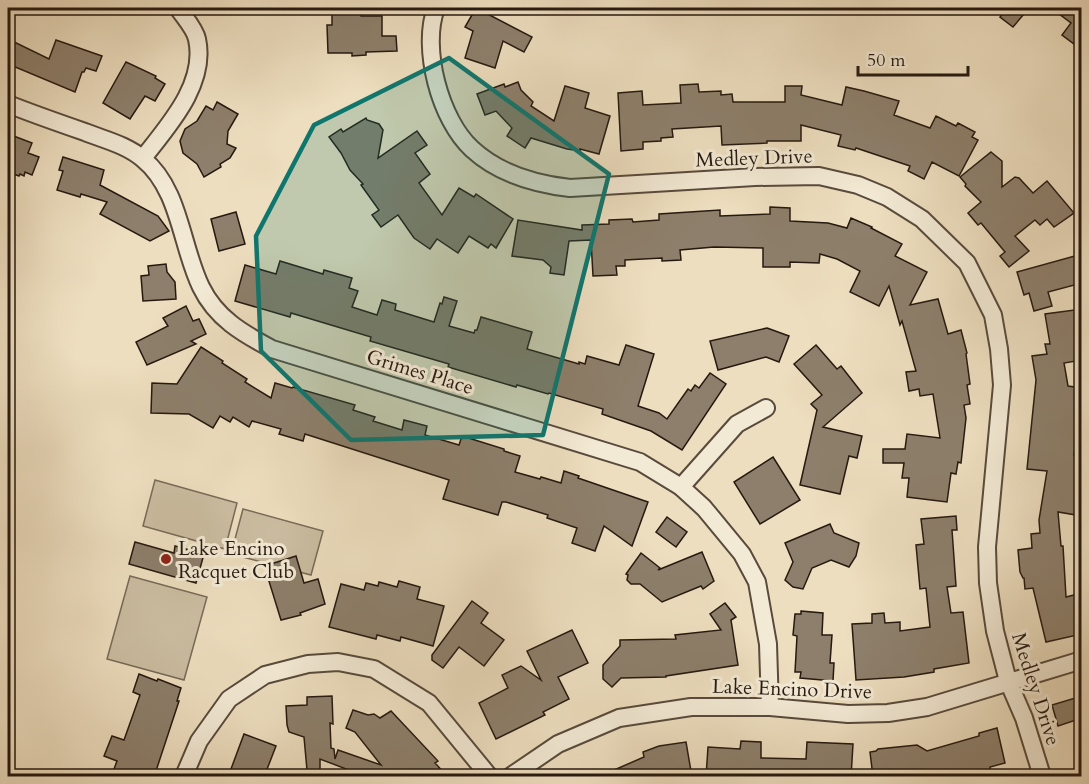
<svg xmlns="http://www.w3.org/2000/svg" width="1089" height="784" font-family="Cardo,serif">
<rect width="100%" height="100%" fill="#eddebf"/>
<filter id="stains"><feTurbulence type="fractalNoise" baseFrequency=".00333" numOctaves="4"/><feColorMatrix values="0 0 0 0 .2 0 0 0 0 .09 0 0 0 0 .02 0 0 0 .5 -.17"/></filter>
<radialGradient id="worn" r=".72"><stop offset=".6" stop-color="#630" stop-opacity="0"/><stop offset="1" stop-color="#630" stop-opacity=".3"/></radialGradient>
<g fill="#cbbda1" stroke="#786b58" stroke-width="1.5">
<path d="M155,480l82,23 -12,46 -82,-23z"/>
<path d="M243,509l80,22 -12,44 -80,-21z"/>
<path d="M130,576l77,21 -23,83 -77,-21z"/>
</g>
<g fill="#8d7f6b" stroke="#261910" stroke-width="1.5">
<path d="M476,8l56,29 -8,15 -21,-11 -8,27 -30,-10 8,-27 -8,-4z"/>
<path d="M1007,8h22l-16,19 -13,-10z"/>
<path d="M1051,8h31v42l-20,-15 9,-12z"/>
<path d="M361,13v3h21v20h14l1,15 -31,1v3l-14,1v-3h-24l-1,-28h5v-11z"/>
<path d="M8,39l41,20 7,-19 46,16 -6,15 -10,-3 -2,4h-2l-7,20 -67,-28z"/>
<path d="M126,62l30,14 -1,2 10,6 -10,17 -10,-5 -15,23 -27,-16z"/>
<path d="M518,82l3,8 12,12 -2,4 23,15 11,-35 24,7 -4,15 25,8 -11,38 -19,-5v2l-13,-2 -36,-11 -6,10 -18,-12 5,-8 -16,-17 -11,4 -8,-21 27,-10 1,3z"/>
<path d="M698,84l1,8 22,-1v4l11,-1 1,8h52v-16h17l-1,9 41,10 4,-18 18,4 35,10 -5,14 36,13 6,-12 20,10 2,-3 17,9 -3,5 6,3 -19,36 -27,-14 -8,17 -16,-8 2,-5 -54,-18 -1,2 -17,-4 3,-11 -40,-10v16h-34v2l-45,2 -1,-19 -49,3 1,8 -12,1v3l-18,1v7l-22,2 -3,-58 24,-2 1,14 38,-2 -1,-18z"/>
<path d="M217,102l21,12 -10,17 -1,13 9,4 -6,10 -10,6 1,3 -17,10 -7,-13 -14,-11 -3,-12 5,-12 12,-8 9,-15 7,4z"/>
<path d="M366,118l1,2 12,4 4,6 -5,28 39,-27 10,14 -12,8 15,21 -11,9 23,32 17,-27 15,9 2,-3 37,25 -17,29 -5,-4 -3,4 -19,-12 -11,17 -21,-14 -7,10 -16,-11 -16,-23 -17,12 -9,-12 7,-5 -18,-25 2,-1 -13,-14 -9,-17 -12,-16 12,-8 2,3z"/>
<path d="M11,135l21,8 -4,10 11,4 -7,18 -7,-3 -1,4 -4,-2 -1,2 -11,-4v-28z"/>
<path d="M991,152l11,9v26l13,-10 4,1 14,15 14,-12 27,32 -20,14 -7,-8 -7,6 -5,-5 -20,16 14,15 -20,16 -9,-11 5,-4 -24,-29 -3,2 -10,-12 13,-11 -16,-16 1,-2 -6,-7z"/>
<path d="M63,157l41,13 -4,15 58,31 11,15 -19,10 -50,-27 7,-12 -26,-8 -1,3 -23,-7 6,-19 -4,-1z"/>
<path d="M770,207l20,1v13l38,2 19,5 4,-10 21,9 -1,1 31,16 -7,12 32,16 -17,33 28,-6 10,35 13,-4 6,23 -1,1 4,30 -3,1 3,19 -6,1 2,13 -5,45 -3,-1 -2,12 -5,-1 -4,29 -40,-5 2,-19h-7l2,-15h-21v-14h22l2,-15 33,4 -7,-44 -13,2 -1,-7 -10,2 -3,-19 10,-1 -14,-50 -2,4 -11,-39 -10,20 -29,-14 10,-21 -23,-12 -17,-5 -1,9 -29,-1v5h-27v-19l-49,-1 -34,3 1,10 -19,1v-3l-37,2v6h-9l1,9 -24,1 -2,-36 -22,1 -5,34 -14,-2 1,-6 -8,-7 -31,-4 6,-36 64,10v-5l27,-1v-4l23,-1 1,3 26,-2v-6l61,-4v6l50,-2z"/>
<path d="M236,212l9,32 -26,7 -8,-32z"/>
<path d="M1082,254v29l-34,9 4,14 -18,5 -5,-18 -5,2 -7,-23z"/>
<path d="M280,261l43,13 1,-4 28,8 -3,10 9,3 -6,16 25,8 5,-15 14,4 -1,6 39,12 6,-19 2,1 2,-7 13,4 -8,25 25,7 1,-3h2l4,-13 51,15 -5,17 52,15v-2l6,2 2,-8 32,9 7,-20 28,9 -16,52 21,7 8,6 21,-30 3,2 4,-6 4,3 11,-15 16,11 -44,66 -31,-19 -49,-17 1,-5 -54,-16 -1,1 -31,-9 -1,2 -68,-20 1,-3 -79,-23 1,-4 -80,-24 -1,4 -55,-16 10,-36 31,9z"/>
<path d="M166,264l1,8 8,10 1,17 -33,2 -2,-25 8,-1 -1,-9z"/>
<path d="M186,306l7,15 6,-2 7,15 -15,7 5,3 -49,21 -11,-23 32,-16 -5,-8z"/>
<path d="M1082,309v21l-3,1 3,29 -18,3 4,23 14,2v18l-8,49h8l-2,40h2v21l-24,-4 3,34h2l3,51 16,-4v41l-36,8 -13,-54 -8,1 -1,-11h-1l-3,-6 -2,-22 14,-2 -1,-14 9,-1 -1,-13 8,-49 -20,-2 9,-89 -4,-24 15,-2 -2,-10h5l-5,-30z"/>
<path d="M767,328l22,8 -10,26 -13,-5 -48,13 -8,-29z"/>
<path d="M816,345l21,24 4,-3 21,27 -39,34 39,9 -5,22 -8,-2 -9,38 -40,-9 17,-75 -6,-6 11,-9 -28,-31z"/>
<path d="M201,347l22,14 -1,2 25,16 -2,3 26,16 4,-15 17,5 1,-1 62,18 -2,5 22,7 -2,4 29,9 2,-10 23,6 -2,9 34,10 3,-9 42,13v2l16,5 -5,16 25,7 1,-2 20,6 3,-12 15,5 -1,2 70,24 -16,44 -28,-20 -9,25 -23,-8 5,-15 -30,-10 1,-3 -42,-13h-4l-4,13 -55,-16 6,-19 -144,-46 -2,7 -24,-7 2,-5 -29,-8 -3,6 -16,-10 -3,5 -10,-6 -7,12 -24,-14 -38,-1 1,-30 25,1z"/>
<path d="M773,457l27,43 -40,24 -26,-42z"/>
<path d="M956,516l1,14h-5l4,56 -9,1 4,26 12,-1 6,51 -35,6v3l-30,5 -48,3 -4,-56 20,-1v-9l12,-1 1,10 15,-1v9l30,-4 -4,-39 -6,1 -4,-44 8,-1 -3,-25z"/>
<path d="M667,517l20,15 -11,15 -20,-15z"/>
<path d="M830,524l4,9 25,10 -3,13 -7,11 -18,-7 -19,8 -9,21 -10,-2 -8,-7 8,-18 -8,-19z"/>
<path d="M135,542l39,11 1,-7 29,8 -8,29 -67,-19z"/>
<path d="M702,552l12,29 -11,8 -2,-3 -39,16 -22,-18h-9l-4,-4 1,-5 -2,-1 15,-21 19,15 -2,2z"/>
<path d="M296,556l8,27 14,-4 7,25 -25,9 1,2 -20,5 -13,-42 7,-2 -4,-12z"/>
<path d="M399,581l21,6 -3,12 27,7 -11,40 -32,-9 -1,4 -23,-6 -1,4 -47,-12 12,-43 23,6 2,-7 12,3 1,-4 18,5z"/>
<path d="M472,601l16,12 -7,10 23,17 -20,26 -25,-19 -16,21 -11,-8v-5z"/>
<path d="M725,603l11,14 -5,3 7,45 -72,11v1l-45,1 -9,9 -9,-8v-14l17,-19v-6l56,-1 -1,-4 46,-5 -11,-16z"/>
<path d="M801,611l22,2 -1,22h10l-2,28h4l-1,18 -33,-3 1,-6h-6l2,-36 -4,-1 2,-21h6z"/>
<path d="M572,630l16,33 -30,14 11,22 -26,13 2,3 -49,24 -17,-36 29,-15 -6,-13 19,-9 20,14 -14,-29z"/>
<path d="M139,674l18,7 1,-2 23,9 -4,13h2l-25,76h-43l6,-16 -13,-5 8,-20 12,4 16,-45 -7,-3z"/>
<path d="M332,696l1,28 -3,-1 1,25 3,1 1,10 3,-9 43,15 -26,-33 -9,-4 7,-18 15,5 6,-1 6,4 11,-7 47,50 -3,2 13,14h-81l-47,-18v11h-13l-3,-33 -15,-5 -2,-7 -1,-19 21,-1v-8z"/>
<path d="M1082,696v22l-24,8 -6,-21z"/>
<path d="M997,728l8,35 -15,4 1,6 -14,4h-104l-3,-25 6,-1 2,-2 39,-4 10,6 52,-15v-3z"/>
<path d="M244,734l32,12 -12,31h-36z"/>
<path d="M741,741l20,1v16l45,1 1,-17 46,2 -2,33h-145l2,-30 32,2z"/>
<path d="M686,742l6,35h-94l46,-20 -1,-5 16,-6z"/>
</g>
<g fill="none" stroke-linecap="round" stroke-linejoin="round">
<g stroke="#584a3c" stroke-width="20">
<g id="minor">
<path d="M436,8c-15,40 4,112 36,141 27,25 63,35 98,39l185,-11 64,-1 39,9 29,12 35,22 45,44 26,52 6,34 3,36 -15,162 1,36 7,48 13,50 16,37 18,58"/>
<path d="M8,104c25,10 51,19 77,28 20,8 42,13 58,27 37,30 38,87 58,128 15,31 41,46 71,62l368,113 41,25 23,21 38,46 15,28 11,62 2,63"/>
<path d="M143,158c25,-32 64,-74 54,-119 -2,-10 -13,-22 -19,-31"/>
<path d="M681,487l56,-63 29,-16"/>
<path d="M184,776l15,-35 30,-42 36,-24 43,-11 30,-2 36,7 55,34 60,73"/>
<path d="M511,776l47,-32 61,-26 72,-11h79l78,7 40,-1 39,-6 155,-47"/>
</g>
</g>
<use href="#minor" stroke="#f3ead5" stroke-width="16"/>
</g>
<path fill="#0f766e" fill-opacity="0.2" stroke="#0f766e" stroke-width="4.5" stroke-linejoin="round" d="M449,58l160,116 -66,261 -192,5 -90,-89 -5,-115 58,-111z"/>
<circle fill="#8f2418" stroke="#f3ead5" stroke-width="2" cx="166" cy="559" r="6"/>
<g text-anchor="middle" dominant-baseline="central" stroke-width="6" stroke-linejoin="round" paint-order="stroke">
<g font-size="20" fill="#261910" stroke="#f3ead5">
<text transform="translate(754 158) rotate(-2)">Medley Drive</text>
<text transform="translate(420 372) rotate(17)">Grimes Place</text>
<text transform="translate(792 689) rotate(2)">Lake Encino Drive</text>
<text transform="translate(1036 689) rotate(72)">Medley Drive</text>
</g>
<g font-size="20" fill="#261910" stroke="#f3ead5" text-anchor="start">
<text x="178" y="548">Lake Encino<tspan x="178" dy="23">Racquet Club</tspan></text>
</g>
</g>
<rect width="1089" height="784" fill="none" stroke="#eddebf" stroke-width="30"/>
<rect x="9" y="9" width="1071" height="766" fill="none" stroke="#261910" stroke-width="3"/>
<rect x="15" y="15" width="1059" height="754" fill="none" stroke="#261910" stroke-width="1.5"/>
<path d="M858 66v9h110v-9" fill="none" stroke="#261910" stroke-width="3"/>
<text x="867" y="66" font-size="18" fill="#261910" stroke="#f3ead5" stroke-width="4.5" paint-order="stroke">50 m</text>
<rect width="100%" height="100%" filter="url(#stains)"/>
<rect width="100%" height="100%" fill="url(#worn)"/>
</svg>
